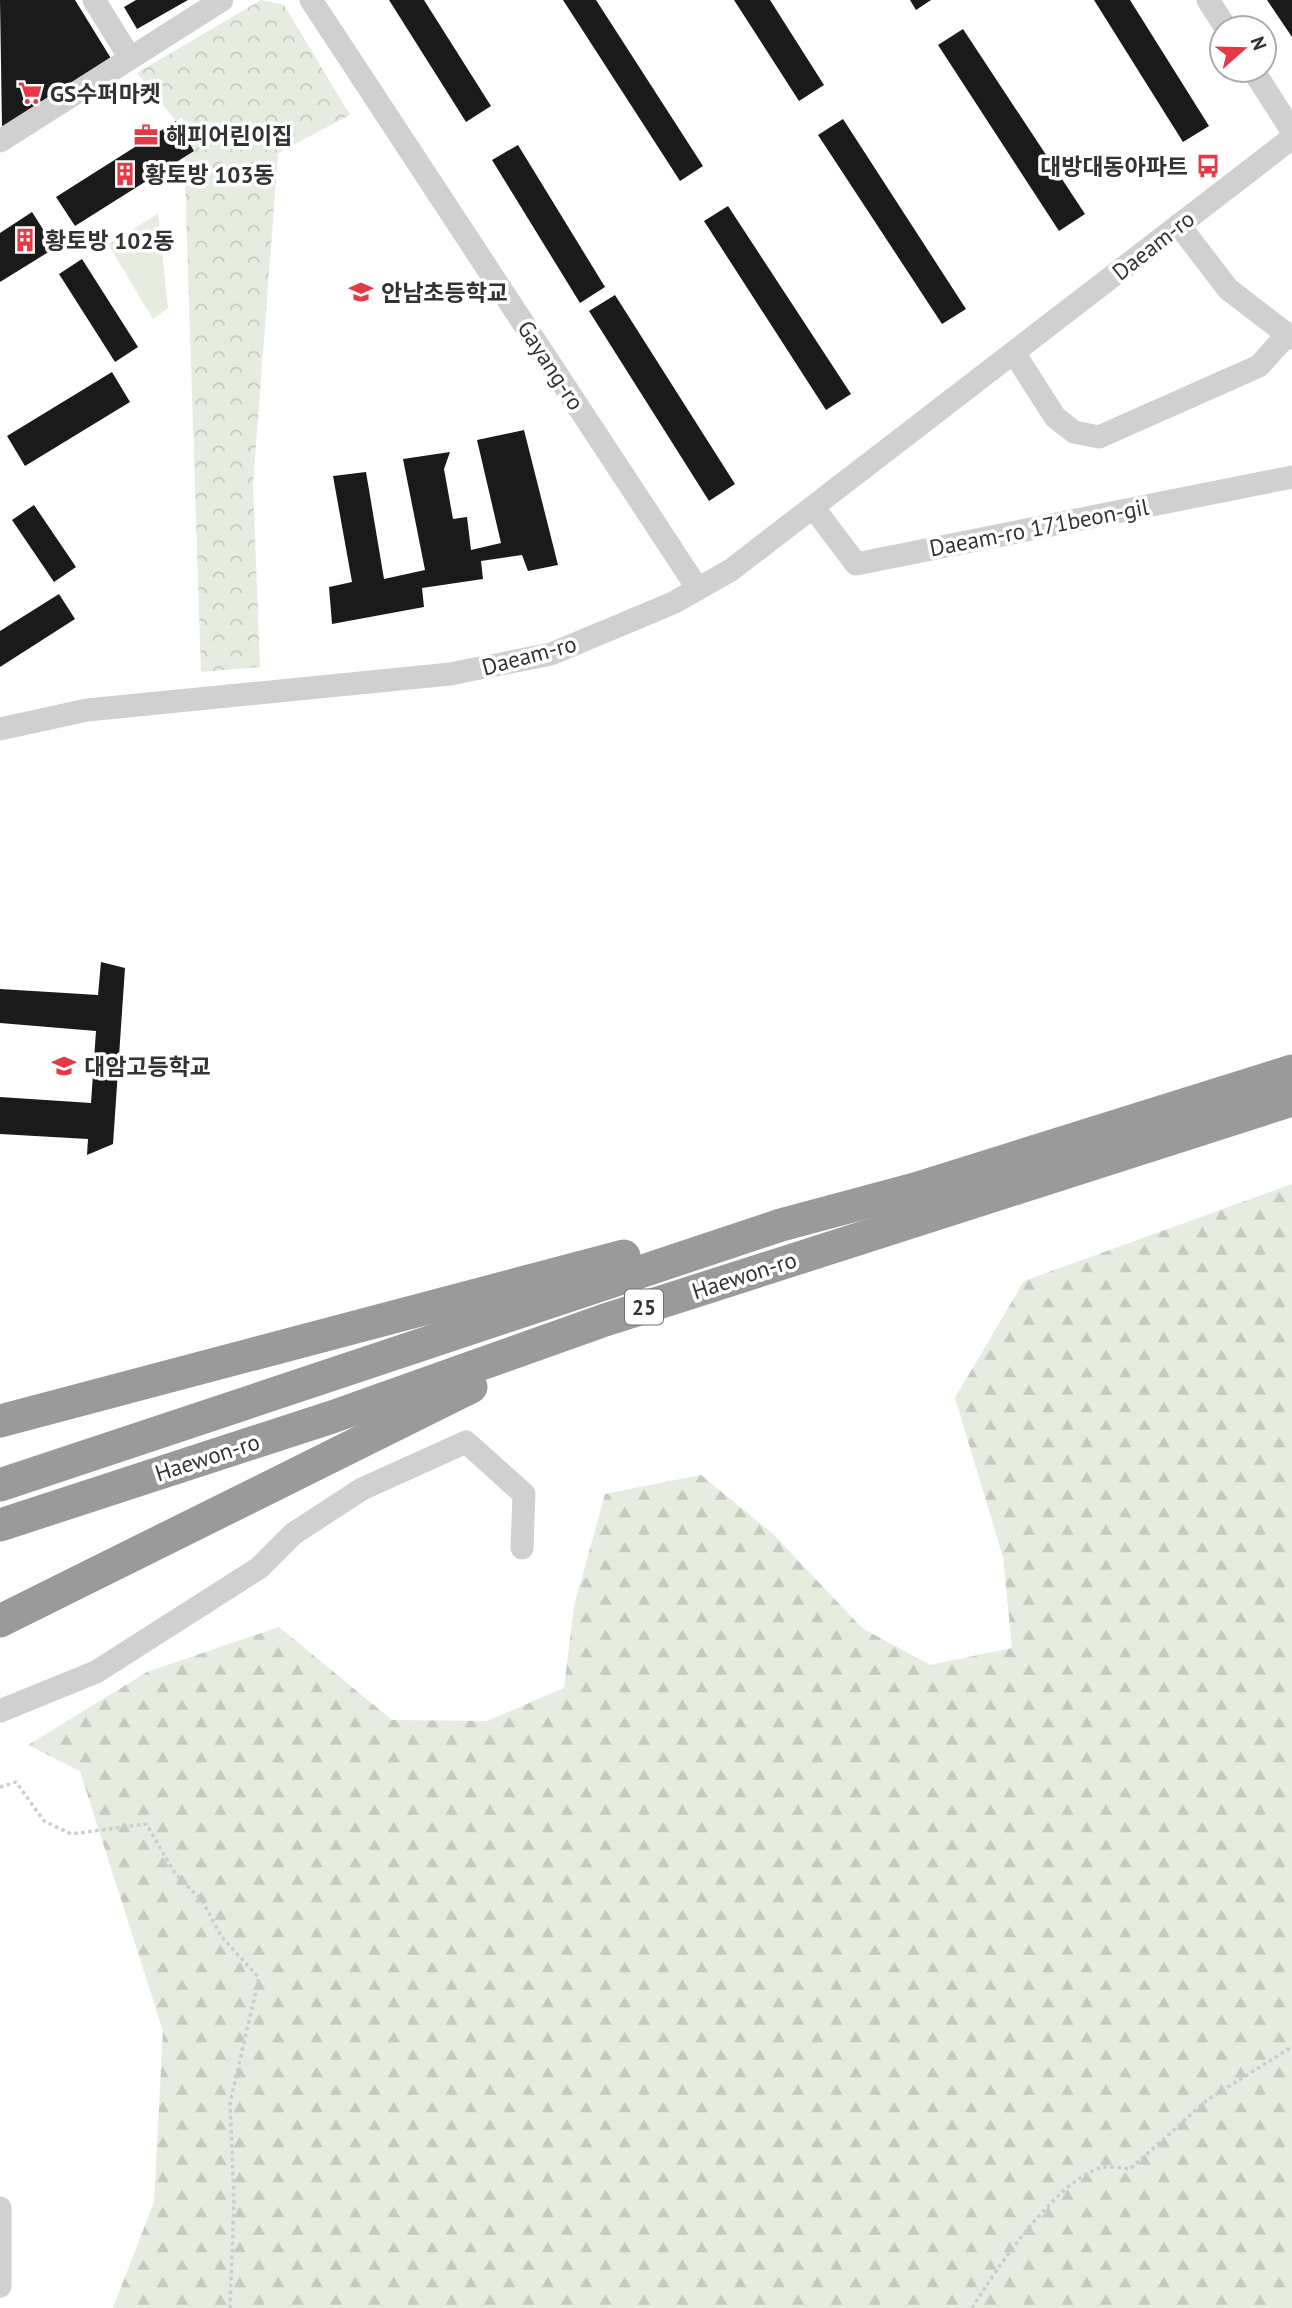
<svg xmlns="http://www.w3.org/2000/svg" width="1292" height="2308" font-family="'PT Sans','Noto Sans KR',sans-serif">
<defs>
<pattern id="forest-firs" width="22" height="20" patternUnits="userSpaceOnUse" patternTransform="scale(1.75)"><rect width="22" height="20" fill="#e6ecdf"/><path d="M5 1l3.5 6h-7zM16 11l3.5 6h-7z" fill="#c6cbc0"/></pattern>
<pattern id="park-crowns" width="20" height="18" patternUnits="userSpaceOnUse" patternTransform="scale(1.75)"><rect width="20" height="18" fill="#e6ecdf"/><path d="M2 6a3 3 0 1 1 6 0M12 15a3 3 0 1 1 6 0" fill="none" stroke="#c6cbc0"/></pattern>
</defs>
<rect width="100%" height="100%" fill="#fff"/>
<path fill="url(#forest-firs)" d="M1292,1184v1124h-1179l41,-106 9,-171 -83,-260 -52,-26 119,-73 132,-45 113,93 95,1 77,-33 10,-82 31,-112 96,-19 72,59 89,94 68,37 82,-17 -9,-91 -48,-159 69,-117z"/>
<path fill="url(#park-crowns)" d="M261,0l23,5 66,110 -72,38 -25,332 7,182 -59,5 -18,-555 -7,4 -39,-48z"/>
<path fill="#e6ecdf" d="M158,214l10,94 -15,11 -45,-75z"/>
<g fill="#1a1a1a">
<path d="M0,0h75l37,60 -110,68z"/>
<path d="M136,0h52l-51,29 -13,-22z"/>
<path d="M389,0h35l67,106 -25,16z"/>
<path d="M563,0h33l107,166 -23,15z"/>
<path d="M734,0h36l54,85 -25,16z"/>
<path d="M910,0h21l-15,10z"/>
<path d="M1094,0h36l79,126 -26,16z"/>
<path d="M1267,0h25v37z"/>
<path d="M963,29l122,185 -26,17 -121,-186z"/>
<path d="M843,119l123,190 -24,15 -124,-189z"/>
<path d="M176,121l18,30 -119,75 -19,-29z"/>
<path d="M518,145l87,142 -25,16 -88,-143z"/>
<path d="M728,206l123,188 -25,16 -122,-189z"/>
<path d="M32,212l23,36 -55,34v-49z"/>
<path d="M82,259l56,88 -23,15 -56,-88z"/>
<path d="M615,295l120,189 -26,17 -120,-190z"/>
<path d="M112,372l18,30 -105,64 -18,-30z"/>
<path d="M524,430l34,135 -30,6 -6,-16 -41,6 2,18 -61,9 2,19 -92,17 -3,-37 23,-5 -19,-106 33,-4 18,107 41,-9 -22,-111 47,-7 -6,17 9,50 14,-2 4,33 30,-7 -24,-103z"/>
<path d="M34,505l42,62 -22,15 -42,-62z"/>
<path d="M59,594l16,25 -75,48v-36z"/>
<path d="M101,962l24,6 -12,176 -26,11 1,-16 -88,-5v-37l91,6 5,-72 -96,-8v-34l98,6z"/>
</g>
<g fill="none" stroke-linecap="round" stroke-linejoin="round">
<g stroke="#cdcdcd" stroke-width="3.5" stroke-dasharray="3.5 3.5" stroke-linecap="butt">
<path d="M0,1787l16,-5 28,39 27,13 75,-10 29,49 28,29 18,34 38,42 -29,125 4,97 -4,108"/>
<path d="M972,2308c25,-40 80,-122 125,-139 9,-4 23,-1 33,0l77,-69 85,-53"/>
</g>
<g stroke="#d0d0d0" stroke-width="23">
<path d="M94,0l36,58"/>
<path d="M311,0l387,589"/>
<path d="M1208,0l18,28"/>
<path d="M1253,70l39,61"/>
<path d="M0,141l222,-141"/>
<path d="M1179,225l49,64 64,49"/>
<path d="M1014,353l41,64 19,15 25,5 160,-71 27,-30"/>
<path d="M813,507l43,57 436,-87"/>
<path d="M0,729l87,-19 363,-36 101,-20 122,-51 58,-33 561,-432"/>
<path d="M0,1711l96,-39 163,-104 34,-34 69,-45 104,-47 58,52 -2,54"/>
<path d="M0,2208v78"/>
</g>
<g stroke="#9a9a9a" stroke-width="33">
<path d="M0,1421l624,-165"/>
<path d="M0,1485l781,-260 134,-36 377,-118"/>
<path d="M0,1525l332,-108 273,-97 687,-220"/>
<path d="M0,1621l471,-234"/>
</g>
</g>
<defs>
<g id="supermarket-bare" transform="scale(1.89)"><path d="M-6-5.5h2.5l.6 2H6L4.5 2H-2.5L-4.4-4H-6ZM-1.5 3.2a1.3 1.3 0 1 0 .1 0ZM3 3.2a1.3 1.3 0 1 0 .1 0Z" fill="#e63946" stroke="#fff" stroke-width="2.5" paint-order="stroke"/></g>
<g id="office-bare" transform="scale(1.89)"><path d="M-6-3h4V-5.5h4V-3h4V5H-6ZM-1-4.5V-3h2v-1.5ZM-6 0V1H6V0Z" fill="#e63946" stroke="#fff" stroke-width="2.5" paint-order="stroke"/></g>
<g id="bus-bare" transform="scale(1.89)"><path d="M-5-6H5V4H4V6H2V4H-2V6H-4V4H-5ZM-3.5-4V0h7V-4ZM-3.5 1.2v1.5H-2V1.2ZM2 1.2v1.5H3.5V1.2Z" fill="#e63946" stroke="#fff" stroke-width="2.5" paint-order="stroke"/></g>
<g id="building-bare" transform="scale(1.89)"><path d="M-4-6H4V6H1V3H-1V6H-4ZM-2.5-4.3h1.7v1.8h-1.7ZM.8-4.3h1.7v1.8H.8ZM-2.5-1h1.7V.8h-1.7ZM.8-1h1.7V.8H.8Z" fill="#e63946" stroke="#fff" stroke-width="2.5" paint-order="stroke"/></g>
<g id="school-bare" transform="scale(1.89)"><path d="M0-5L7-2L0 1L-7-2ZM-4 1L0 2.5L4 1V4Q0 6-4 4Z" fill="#e63946" stroke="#fff" stroke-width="2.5" paint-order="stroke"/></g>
</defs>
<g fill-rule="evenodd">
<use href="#supermarket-bare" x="30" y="93"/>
<use href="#office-bare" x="146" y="135"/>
<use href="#bus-bare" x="1208" y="166"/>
<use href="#building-bare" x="125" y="174"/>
<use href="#building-bare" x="25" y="240"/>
<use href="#school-bare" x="361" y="292"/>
<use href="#school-bare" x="64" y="1066"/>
</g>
<g text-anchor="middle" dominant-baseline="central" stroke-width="7" stroke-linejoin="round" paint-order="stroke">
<rect fill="#fff" stroke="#707070" stroke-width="2" x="625" y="1289.5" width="38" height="35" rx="5"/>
<g font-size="21" font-weight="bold" fill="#333">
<text x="644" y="1307">25</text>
</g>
<g font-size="23" font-weight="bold" fill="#333" stroke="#fff" text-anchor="start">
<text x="50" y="93">GS수퍼마켓</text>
<text x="166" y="135">해피어린이집</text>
<text x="1188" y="166" text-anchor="end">대방대동아파트</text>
<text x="145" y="174">황토방 103동</text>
<text x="45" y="240">황토방 102동</text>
<text x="381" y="292">안남초등학교</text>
<text x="84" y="1066">대암고등학교</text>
</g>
<g font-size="23" fill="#333" stroke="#fff">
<text transform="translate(1153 245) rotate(-38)">Daeam-ro</text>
<text transform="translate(551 365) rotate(57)">Gayang-ro</text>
<text transform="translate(1039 527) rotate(-11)">Daeam-ro 171beon-gil</text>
<text transform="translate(529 655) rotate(-15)">Daeam-ro</text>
<text transform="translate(744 1275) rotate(-18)">Haewon-ro</text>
<text transform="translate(207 1457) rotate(-18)">Haewon-ro</text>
</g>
</g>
<g transform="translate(1243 49) rotate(70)"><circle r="33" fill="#ffffff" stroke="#adadad" stroke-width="2"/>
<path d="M0-5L12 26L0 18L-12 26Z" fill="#e63946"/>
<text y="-10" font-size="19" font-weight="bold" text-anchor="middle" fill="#333333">N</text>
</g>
</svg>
